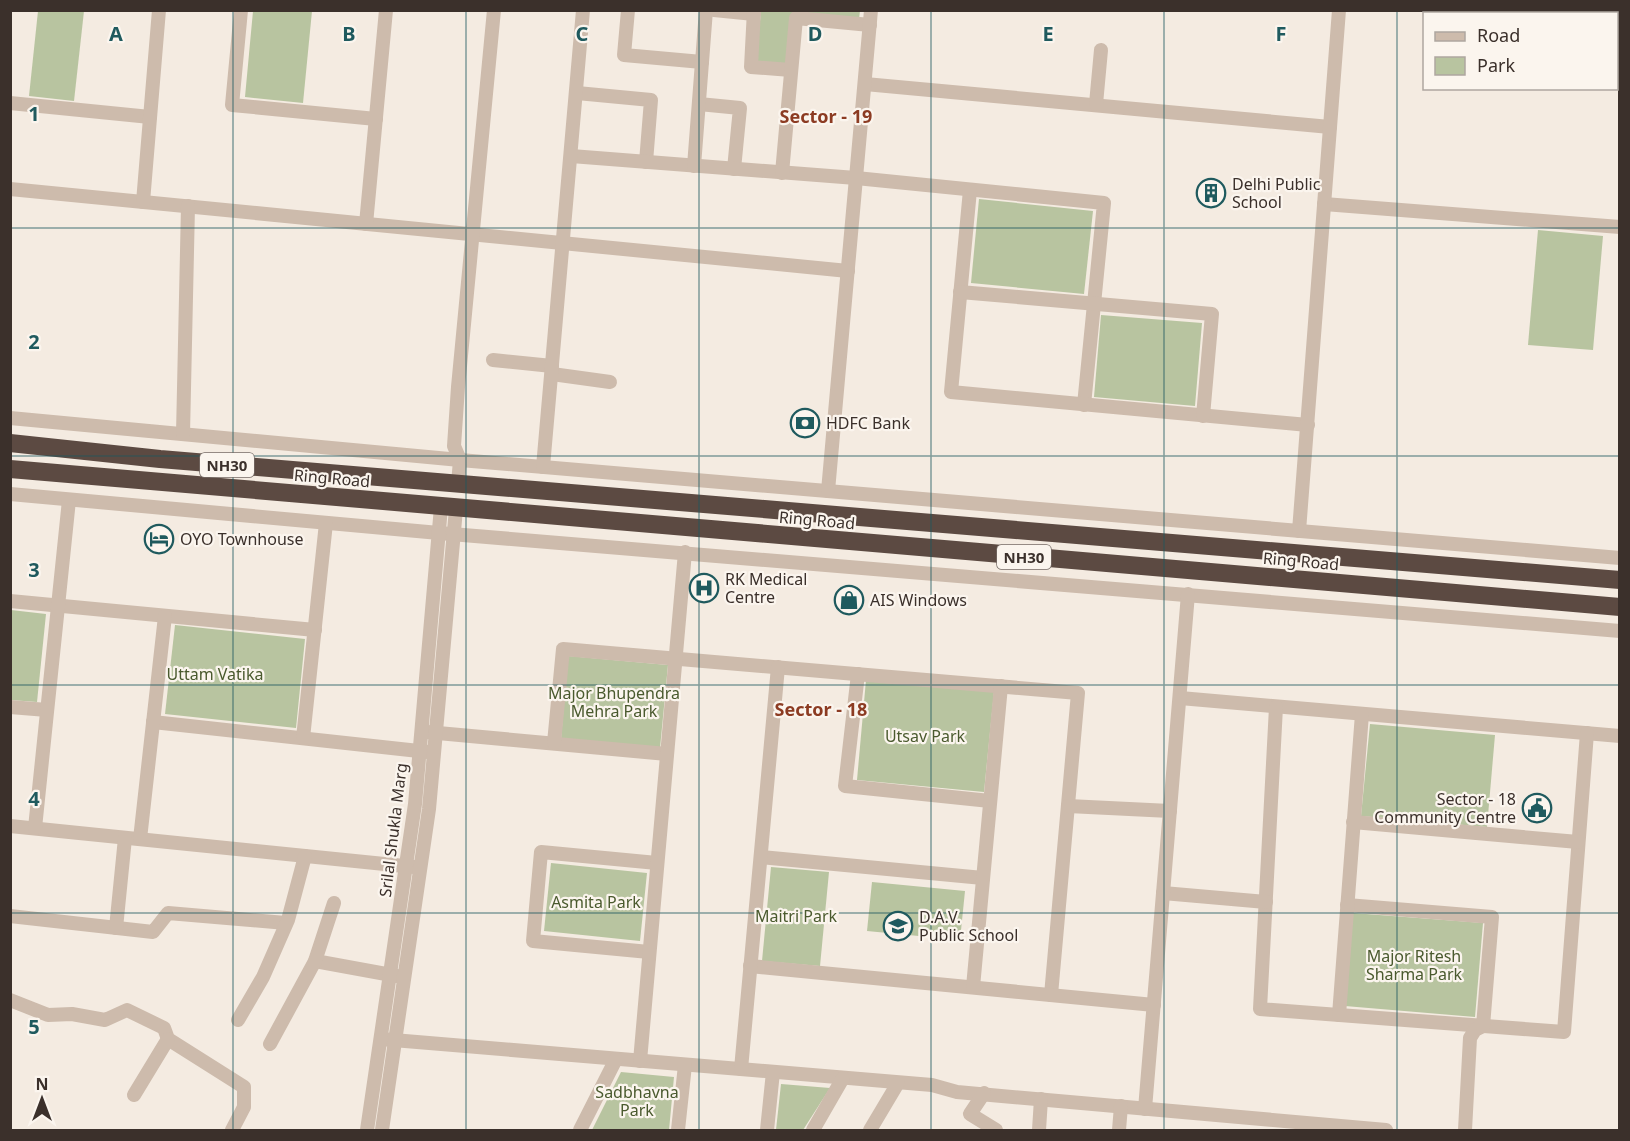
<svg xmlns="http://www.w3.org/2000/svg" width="1630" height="1141" font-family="'Noto Sans',sans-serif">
<rect width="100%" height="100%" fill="#f4ebe1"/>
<g fill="#b8c4a0">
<path d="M38,11h46l-10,90 -45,-5z"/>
<path d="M253,11h59l-9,92 -58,-6z"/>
<path d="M761,11h99l-1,8 -66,-5 -5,50 -32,-2z"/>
<path d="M979,199l114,12 -9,83 -113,-11z"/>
<path d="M1538,230l65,6 -10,114 -65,-5z"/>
<path d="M1101,315l101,8 -7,83 -101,-9z"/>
<path d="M11,610l35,4 -9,88 -26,-2z"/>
<path d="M175,625l130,14 -9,89 -131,-14z"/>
<path d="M568,656l100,9 -8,83 -99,-9z"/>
<path d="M866,680l128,12 -10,100 -127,-12z"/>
<path d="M1370,724l125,11 -8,92 -126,-11z"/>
<path d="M551,863l96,10 -7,68 -96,-10z"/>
<path d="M771,867l58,5 -9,94 -58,-5z"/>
<path d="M872,882l93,9 -5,49 -93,-9z"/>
<path d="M1353,913l130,10 -8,94 -130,-11z"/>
<path d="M621,1072l53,5 -5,53h-77z"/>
<path d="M781,1084l49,4 -27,42h-27z"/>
</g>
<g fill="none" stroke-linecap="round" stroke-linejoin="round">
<g stroke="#cdbbac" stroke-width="14">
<path d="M241,10l-9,95 144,14"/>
<path d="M628,10l-4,45 78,7"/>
<path d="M714,10l40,4"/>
<path d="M754,10l-3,57 40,3"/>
<path d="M865,84l465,43"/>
<path d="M577,93l74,7 -5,62"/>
<path d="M10,103l140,14"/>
<path d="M699,104l41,4 -6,61"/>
<path d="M1096,104l5,-54"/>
<path d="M571,156l285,22 248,25 -20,202"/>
<path d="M694,166l12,-156"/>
<path d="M782,173l14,-155 74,7"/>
<path d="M10,189l838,82"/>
<path d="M970,190l-19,202 357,33"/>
<path d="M143,202l16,-192"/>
<path d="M1324,204l296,23"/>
<path d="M366,224l20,-214"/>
<path d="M960,292l252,22 -9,102"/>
<path d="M493,360l59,6"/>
<path d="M552,374l58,8"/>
<path d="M10,418l450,42 1160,98"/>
<path d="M183,434l5,-228"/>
<path d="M543,467l40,-457"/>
<path d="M458,484l2,-24 -6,-14 4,-59 36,-377"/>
<path d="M828,491l43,-481"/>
<path d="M10,494l429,39 1181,98"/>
<path d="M1299,531l40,-521"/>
<path d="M10,601l305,29"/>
<path d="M858,674l-13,112 145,15"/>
<path d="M1180,698l440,38"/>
<path d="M10,707l37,3"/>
<path d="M1276,707l-16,302 304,23 23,-299"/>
<path d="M153,722l275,30"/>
<path d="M427,732l240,22"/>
<path d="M303,738l23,-215"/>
<path d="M554,743l9,-94 515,44 -27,302"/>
<path d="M1068,806l102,5"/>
<path d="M1353,822l225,20"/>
<path d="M10,826l404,41"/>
<path d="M35,828l34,-328"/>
<path d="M140,839l25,-223"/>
<path d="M761,857l222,21"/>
<path d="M1163,893l103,9"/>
<path d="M1347,905l145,12 -9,109 -8,4 -5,8 -5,92"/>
<path d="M10,916l143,16 15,-19 118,10"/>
<path d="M116,928l9,-90"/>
<path d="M649,952l-116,-11 8,-89 116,11"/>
<path d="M315,961l82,15"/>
<path d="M750,966l404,39"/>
<path d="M973,987l28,-301"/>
<path d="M10,1000l38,15 24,-1 33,6 22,-10 37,18 4,11 76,48v20l-12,23"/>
<path d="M1339,1015l23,-301"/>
<path d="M238,1020l25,-43 25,-57 17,-64"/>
<path d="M381,1039l551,46 25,7 429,38"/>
<path d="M270,1044l45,-83 19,-58"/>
<path d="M640,1061l45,-509"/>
<path d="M741,1069l37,-402"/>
<path d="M984,1093l-14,21 26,16"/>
<path d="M134,1095l34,-56"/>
<path d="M1145,1109l43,-515"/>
<path d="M367,1130l48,-326 26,-297"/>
<path d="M382,1130l47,-321 27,-300"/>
<path d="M580,1130l36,-71"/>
<path d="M678,1130l7,-65"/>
<path d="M767,1130l6,-58"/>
<path d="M813,1130l30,-52"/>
<path d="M870,1130l28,-47"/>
<path d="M1039,1130l2,-31"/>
<path d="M1119,1130l2,-24"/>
</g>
<g stroke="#5c4a42" stroke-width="18">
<path d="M10,443l150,16 1460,121"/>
<path d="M10,469l1610,138"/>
</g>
</g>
<path fill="none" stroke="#1f5a5e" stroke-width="1.5" stroke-opacity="0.55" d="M233,10v1120M466,10v1120M699,10v1120M931,10v1120M1164,10v1120M1397,10v1120M10,228h1610M10,456h1610M10,685h1610M10,913h1610"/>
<defs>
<g id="building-ring" transform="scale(1.5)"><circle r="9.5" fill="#fbf5ee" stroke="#1f5a5e" stroke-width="1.5"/><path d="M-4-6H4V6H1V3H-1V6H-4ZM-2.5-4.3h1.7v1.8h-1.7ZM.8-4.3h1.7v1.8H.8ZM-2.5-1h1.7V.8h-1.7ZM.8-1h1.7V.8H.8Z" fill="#1f5a5e"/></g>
<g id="bank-ring" transform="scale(1.5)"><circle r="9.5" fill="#fbf5ee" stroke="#1f5a5e" stroke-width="1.5"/><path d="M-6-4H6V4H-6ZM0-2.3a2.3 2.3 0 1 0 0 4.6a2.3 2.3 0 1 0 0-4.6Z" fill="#1f5a5e"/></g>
<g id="hotel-ring" transform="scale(1.5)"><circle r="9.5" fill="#fbf5ee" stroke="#1f5a5e" stroke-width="1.5"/><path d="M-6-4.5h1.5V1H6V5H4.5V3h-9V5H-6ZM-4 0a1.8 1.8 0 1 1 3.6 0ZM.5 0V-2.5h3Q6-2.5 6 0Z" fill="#1f5a5e"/></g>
<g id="hospital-ring" transform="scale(1.5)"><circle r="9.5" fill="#fbf5ee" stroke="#1f5a5e" stroke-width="1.5"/><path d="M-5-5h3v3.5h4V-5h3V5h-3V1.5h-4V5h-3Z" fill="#1f5a5e"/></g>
<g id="shop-ring" transform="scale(1.5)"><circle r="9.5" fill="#fbf5ee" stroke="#1f5a5e" stroke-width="1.5"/><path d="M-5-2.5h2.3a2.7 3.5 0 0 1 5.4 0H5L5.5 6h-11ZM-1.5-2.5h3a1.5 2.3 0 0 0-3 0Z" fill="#1f5a5e"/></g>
<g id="civic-ring" transform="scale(1.5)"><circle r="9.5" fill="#fbf5ee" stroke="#1f5a5e" stroke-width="1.5"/><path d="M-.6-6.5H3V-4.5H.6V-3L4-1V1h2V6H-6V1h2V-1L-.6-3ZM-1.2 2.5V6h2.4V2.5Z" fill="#1f5a5e"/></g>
<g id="school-ring" transform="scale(1.5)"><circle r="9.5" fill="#fbf5ee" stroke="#1f5a5e" stroke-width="1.5"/><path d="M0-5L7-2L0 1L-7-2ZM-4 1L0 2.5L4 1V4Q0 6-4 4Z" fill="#1f5a5e"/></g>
</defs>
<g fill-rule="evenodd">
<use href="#building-ring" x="1211" y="193"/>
<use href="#bank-ring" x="805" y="423"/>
<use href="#hotel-ring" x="159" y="539"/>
<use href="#hospital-ring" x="704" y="588"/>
<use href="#shop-ring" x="849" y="600"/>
<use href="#civic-ring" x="1537" y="808"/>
<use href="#school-ring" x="898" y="926"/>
</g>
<g text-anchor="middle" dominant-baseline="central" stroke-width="4.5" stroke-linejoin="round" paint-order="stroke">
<g fill="#fbf5ee" stroke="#756b66" stroke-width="1.5">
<rect x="200" y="453" width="54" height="24" rx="4.5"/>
<rect x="997" y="545" width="54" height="24" rx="4.5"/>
</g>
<g font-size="15" font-weight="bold" fill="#3b302b">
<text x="227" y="465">NH30</text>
<text x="1024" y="557">NH30</text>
</g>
<g font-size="16" fill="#3b302b" stroke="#fbf5ee" text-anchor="start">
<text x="1232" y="184">Delhi Public<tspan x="1232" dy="18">School</tspan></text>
<text x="826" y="423">HDFC Bank</text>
<text x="180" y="539">OYO Townhouse</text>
<text x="725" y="579">RK Medical<tspan x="725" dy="18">Centre</tspan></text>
<text x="870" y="600">AIS Windows</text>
<text x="1516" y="799" text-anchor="end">Sector - 18<tspan x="1516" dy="18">Community Centre</tspan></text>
<text x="919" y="917">D.A.V.<tspan x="919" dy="18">Public School</tspan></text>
</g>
<g font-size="16" fill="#3b302b" stroke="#fbf5ee">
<text transform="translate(332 478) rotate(5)">Ring Road</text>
<text transform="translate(817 520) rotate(5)">Ring Road</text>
<text transform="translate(1301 561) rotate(5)">Ring Road</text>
<text transform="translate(393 830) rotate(-83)">Srilal Shukla Marg</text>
</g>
<g font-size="16" fill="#4a5a2e" stroke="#fbf5ee">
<text x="215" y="674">Uttam Vatika</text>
<text x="614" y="693">Major Bhupendra<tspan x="614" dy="18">Mehra Park</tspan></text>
<text x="925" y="736">Utsav Park</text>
<text x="596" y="902">Asmita Park</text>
<text x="796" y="916">Maitri Park</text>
<text x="1414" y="956">Major Ritesh<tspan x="1414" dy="18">Sharma Park</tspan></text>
<text x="637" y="1092">Sadbhavna<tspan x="637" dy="18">Park</tspan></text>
</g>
<g font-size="18" font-weight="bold" fill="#8c3b22" stroke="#fbf5ee">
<text x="826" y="116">Sector - 19</text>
<text x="821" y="709">Sector - 18</text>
</g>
</g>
<g font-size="20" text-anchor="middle" font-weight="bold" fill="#1f5a5e" stroke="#fbf5ee" stroke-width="4.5" stroke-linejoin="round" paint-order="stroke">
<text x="116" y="41">A</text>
<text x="349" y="41">B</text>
<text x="582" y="41">C</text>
<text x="815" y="41">D</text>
<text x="1048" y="41">E</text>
<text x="1281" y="41">F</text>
<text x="34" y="121">1</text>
<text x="34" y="349">2</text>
<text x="34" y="577">3</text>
<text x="34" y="806">4</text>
<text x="34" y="1034">5</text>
</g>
<rect width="1630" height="1141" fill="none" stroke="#3b302b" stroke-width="24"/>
<rect x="1423" y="12" width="195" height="78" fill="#fbf5ee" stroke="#aea6a0" stroke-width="1.5"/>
<rect x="1435" y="32" width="30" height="9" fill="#cdbbac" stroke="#aea6a0" stroke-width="1.5"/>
<text x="1477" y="42" font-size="18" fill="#3b302b">Road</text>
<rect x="1435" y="57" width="30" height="18" fill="#b8c4a0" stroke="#aea6a0" stroke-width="1.5"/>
<text x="1477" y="72" font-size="18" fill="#3b302b">Park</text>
<g transform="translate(42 1099)" stroke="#fbf5ee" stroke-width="4.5" paint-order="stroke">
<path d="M0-4.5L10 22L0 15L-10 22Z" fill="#3b302b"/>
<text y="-9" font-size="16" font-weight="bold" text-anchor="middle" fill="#3b302b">N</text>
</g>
</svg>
